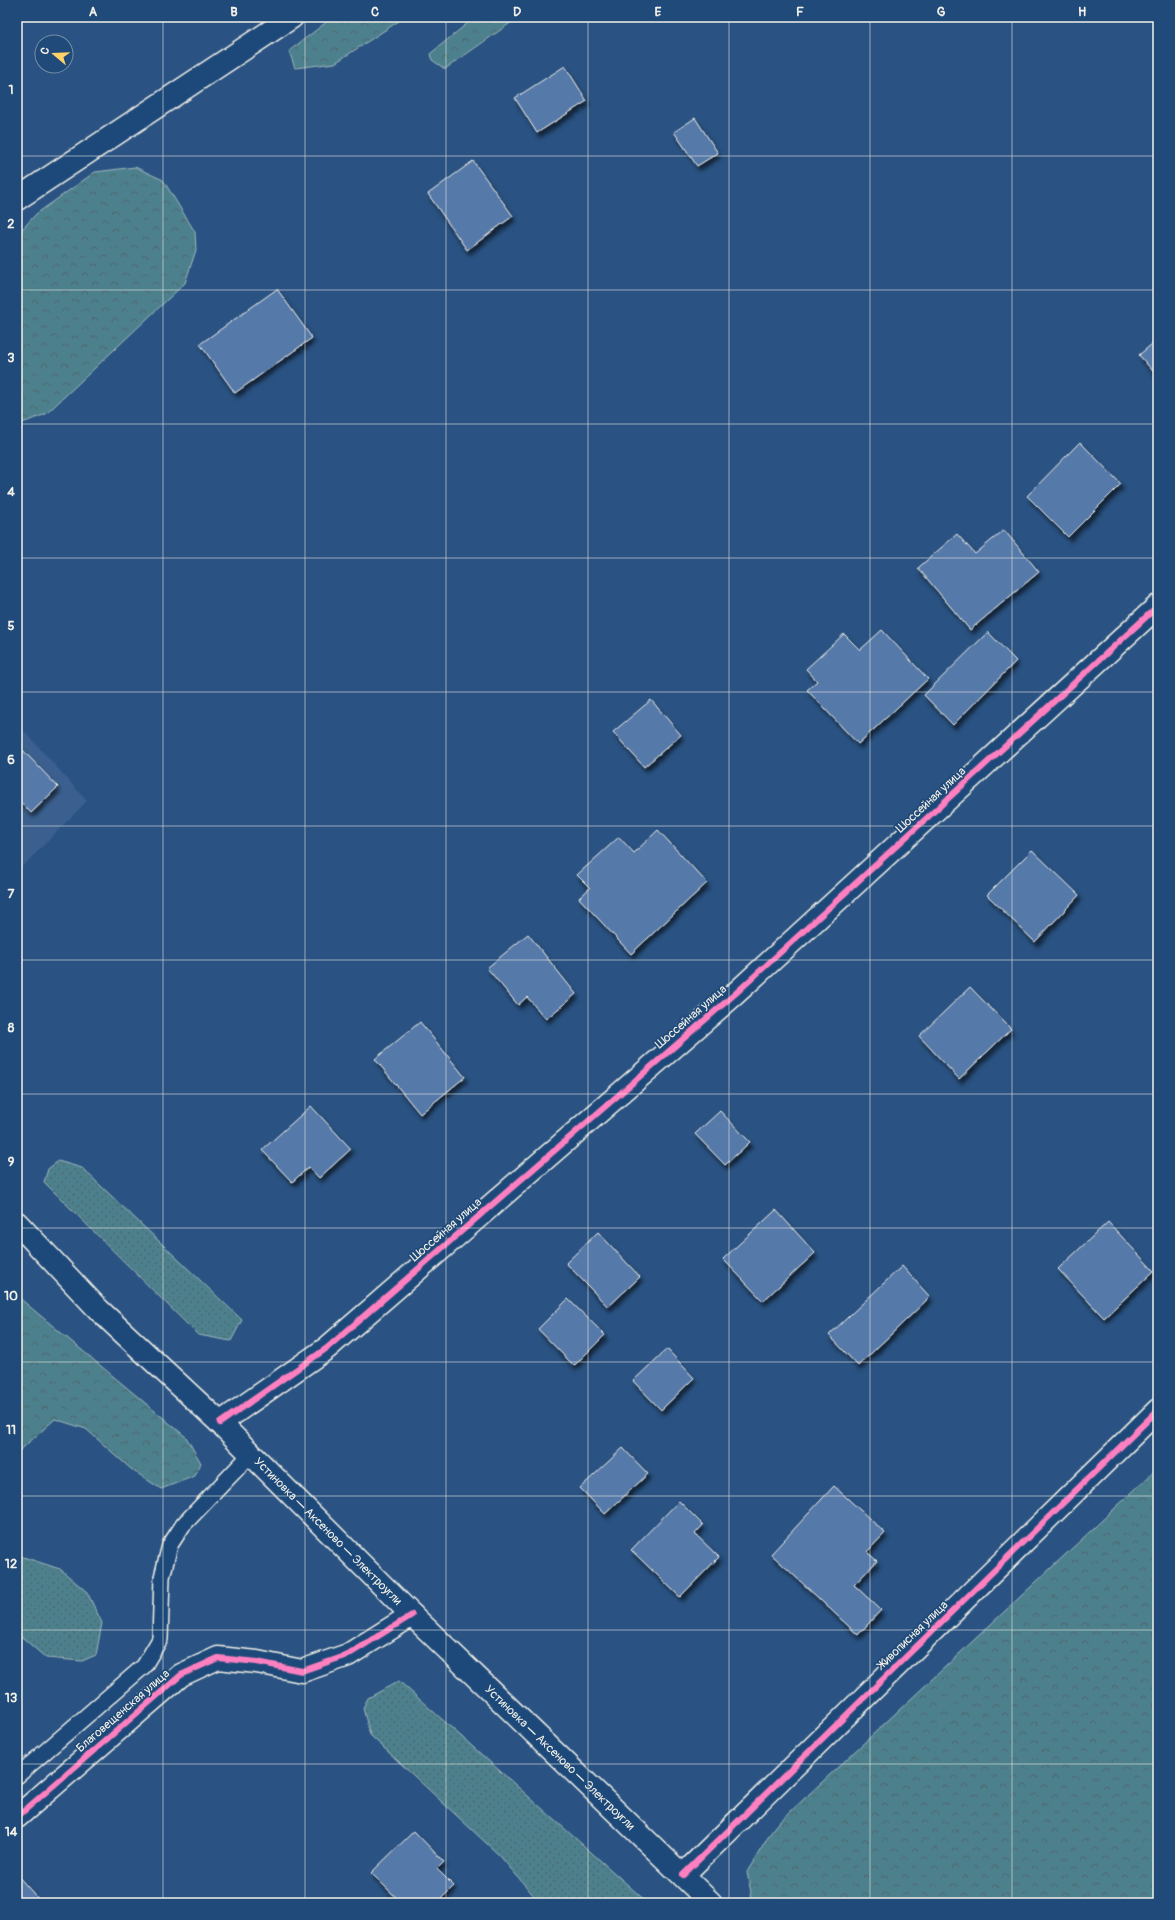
<svg xmlns="http://www.w3.org/2000/svg" width="1175" height="1920" font-family="Pangolin,sans-serif">
<defs>
<pattern id="green-dots" width="8" height="8" patternUnits="userSpaceOnUse"><rect width="8" height="8" fill="#4e808d"/><path d="M2 2h.1M6 6h.1" fill="none" stroke="#4c676d" stroke-width="1.8" stroke-linecap="round"/></pattern>
<pattern id="forest-crowns" width="20" height="18" patternUnits="userSpaceOnUse"><rect width="20" height="18" fill="#4e808d"/><path d="M2 6a3 3 0 1 1 6 0M12 15a3 3 0 1 1 6 0" fill="none" stroke="#4c676d"/></pattern>
<filter id="shadow"><feDropShadow dx="2.5" dy="4.5" stdDeviation="2" flood-color="#0009"/></filter>
</defs>
<rect width="100%" height="100%" fill="#2a5383"/>
<filter id="ink" filterUnits="userSpaceOnUse"><feTurbulence type="fractalNoise" baseFrequency=".025" numOctaves="2"/><feDisplacementMap in="SourceGraphic" scale="8" xChannelSelector="R" yChannelSelector="G"/><feConvolveMatrix kernelMatrix="1 2 1 2 8 2 1 2 1" color-interpolation-filters="sRGB"/></filter>
<g filter="url(#ink)">
<path fill="#3b6190" d="M17,723l70,78 -70,71z"/>
<g fill="url(#green-dots)" stroke="#a1b8ba">
<path d="M58,1161l24,7 160,152 -11,21 -33,-6 -154,-153 4,-13z"/>
<path d="M17,1555l43,14 27,23 15,31 -6,32 -14,6 -36,-3 -23,-20 -6,-2z"/>
<path d="M399,1681l249,222h-108l-40,-47 -130,-121 -7,-27 5,-10z"/>
</g>
<g fill="url(#forest-crowns)" stroke="#a1b8ba">
<path d="M333,17h72l-70,46 -40,5 -6,-17z"/>
<path d="M475,17h44l-74,52 -13,-9 -2,-6z"/>
<path d="M135,167l28,13 32,52 1,18 -11,33 -139,131 -29,11v-190l19,-21 59,-42z"/>
<path d="M17,1296l169,141 15,26 -6,13 -34,13 -30,-20 -45,-40 -31,-10 -38,34z"/>
<path d="M1158,1468v435h-405l-6,-31 28,-46z"/>
</g>
<g fill="#5579a9" stroke="#f4f1e8" filter="url(#shadow)">
<path d="M565,66l22,35 -50,32 -22,-35z"/>
<path d="M695,118l23,35 -21,13 -23,-34z"/>
<path d="M473,161l40,55 -46,34 -39,-56z"/>
<path d="M277,289l35,49 -77,55 -35,-49z"/>
<path d="M1158,339v38l-19,-22z"/>
<path d="M1080,442l41,42 -53,53 -41,-41z"/>
<path d="M1004,530l35,42 -69,58 -52,-62 39,-34 18,20z"/>
<path d="M882,630l46,49 -70,65 -51,-54 10,-9 -11,-12 38,-35 16,16z"/>
<path d="M988,632l28,29 -63,64 -29,-30z"/>
<path d="M651,700l30,35 -37,32 -31,-35z"/>
<path d="M17,744l41,43 -27,26 -14,-15z"/>
<path d="M658,830l49,53 -76,71 -52,-56 11,-10 -13,-13 42,-38 15,16z"/>
<path d="M1032,850l47,45 -44,47 -48,-47z"/>
<path d="M528,934l48,60 -30,25 -19,-22 -9,8 -31,-37z"/>
<path d="M970,987l41,42 -52,50 -40,-43z"/>
<path d="M420,1022l45,55 -45,37 -45,-55z"/>
<path d="M311,1106l40,43 -32,29 -10,-11 -17,15 -30,-32z"/>
<path d="M720,1111l30,31 -25,23 -30,-31z"/>
<path d="M776,1210l39,43 -52,48 -40,-42z"/>
<path d="M1108,1222l46,49 -50,47 -46,-49z"/>
<path d="M598,1232l42,45 -32,30 -42,-44z"/>
<path d="M902,1266l28,31 -72,69 -29,-31z"/>
<path d="M568,1299l37,36 -31,31 -36,-37z"/>
<path d="M667,1349l27,29 -33,32 -28,-29z"/>
<path d="M623,1448l25,26 -43,40 -25,-26z"/>
<path d="M834,1486l51,47 -18,19 10,9 -23,24 27,25 -23,25 -87,-81z"/>
<path d="M679,1501l24,24 -8,9 24,23 -39,40 -49,-47z"/>
<path d="M414,1831l30,31 -7,7 17,17 -17,17h-35l-31,-30z"/>
<path d="M17,1875l25,28h-25z"/>
</g>
<g fill="none" stroke-linecap="round" stroke-linejoin="round">
<g stroke="#f4f1e8" stroke-width="18">
<path id="lane" d="M17,1776l127,-110 16,-27 2,-62 8,-32 13,-20 68,-71"/>
</g>
<g stroke="#f4f1e8" stroke-width="25">
<g id="street">
<path d="M17,199l275,-182"/>
<path d="M220,1423l107,-75 409,-355 422,-387"/>
<path d="M17,1817l164,-142 37,-17 39,4 45,9 46,-16 64,-40"/>
<path d="M683,1875l475,-465"/>
</g>
</g>
<g stroke="#f4f1e8" stroke-width="25">
<g id="secondary">
<path id="s1" d="M17,1223l82,87 121,113 192,192 299,288"/>
</g>
</g>
<use href="#lane" stroke="#1f4a7a" stroke-width="15"/>
<use href="#street" stroke="#1f4a7a" stroke-width="22"/>
<use href="#secondary" stroke="#1f4a7a" stroke-width="22"/>
<g stroke="#1f4a7a" stroke-width="8">
<g id="cycleway">
<path d="M220,1423l107,-75 409,-355 422,-387"/>
<path d="M17,1817l164,-142 37,-17 39,4 45,9 46,-16 64,-40"/>
<path d="M683,1875l475,-465"/>
</g>
</g>
<use href="#cycleway" stroke="#ff80c0" stroke-width="6"/>
</g>
</g>
<path fill="none" stroke="#f4f1e8" stroke-width="1" stroke-opacity="0.55" d="M163,17v1886M305,17v1886M446,17v1886M588,17v1886M729,17v1886M870,17v1886M1012,17v1886M17,156h1141M17,290h1141M17,424h1141M17,558h1141M17,692h1141M17,826h1141M17,960h1141M17,1094h1141M17,1228h1141M17,1362h1141M17,1496h1141M17,1630h1141M17,1764h1141"/>
<g text-anchor="middle" dominant-baseline="central" stroke-width="3.5" stroke-linejoin="round" paint-order="stroke">
<g font-size="12" fill="#f4f1e8" stroke="#1f4a7a">
<text transform="translate(931 800) rotate(-43)">Шоссейная улица</text>
<text transform="translate(691 1017) rotate(-41)">Шоссейная улица</text>
<text transform="translate(446 1230) rotate(-41)">Шоссейная улица</text>
<text stroke="none"><textPath href="#s1" startOffset="438">Устиновка — Аксеново — Электроугли</textPath></text>
<text transform="translate(913 1635) rotate(-44)">Живописная улица</text>
<text transform="translate(123 1711) rotate(-41)">Благовещенская улица</text>
<text stroke="none"><textPath href="#s1" startOffset="762">Устиновка — Аксеново — Электроугли</textPath></text>
</g>
</g>
<rect width="1175" height="1920" fill="none" stroke="#1f4a7a" stroke-width="44"/>
<g transform="translate(54 54) rotate(289)"><circle r="19" fill="#1f4a7a" stroke="#748da6"/>
<path d="M0-3L7 15L0 10L-7 15Z" fill="#ffd166"/>
<text y="-6" font-size="11" font-weight="bold" text-anchor="middle" fill="#f4f1e8">С</text>
</g>
<rect x="22" y="22" width="1131" height="1876" fill="none" stroke="#f4f1e8" stroke-width="1.5"/>
<g font-size="13" text-anchor="middle" font-weight="bold" fill="#f4f1e8">
<text x="93" y="16">A</text>
<text x="234" y="16">B</text>
<text x="375" y="16">C</text>
<text x="517" y="16">D</text>
<text x="658" y="16">E</text>
<text x="800" y="16">F</text>
<text x="941" y="16">G</text>
<text x="1082" y="16">H</text>
<text x="11" y="94">1</text>
<text x="11" y="228">2</text>
<text x="11" y="362">3</text>
<text x="11" y="496">4</text>
<text x="11" y="630">5</text>
<text x="11" y="764">6</text>
<text x="11" y="898">7</text>
<text x="11" y="1032">8</text>
<text x="11" y="1166">9</text>
<text x="11" y="1300">10</text>
<text x="11" y="1434">11</text>
<text x="11" y="1568">12</text>
<text x="11" y="1702">13</text>
<text x="11" y="1836">14</text>
</g>
</svg>
